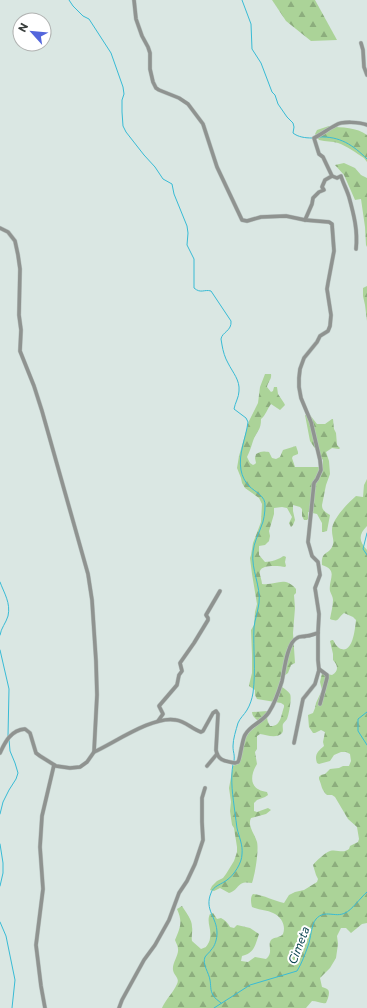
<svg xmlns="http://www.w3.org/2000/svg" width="367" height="1008" font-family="Commissioner,sans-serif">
<defs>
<pattern id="forest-firs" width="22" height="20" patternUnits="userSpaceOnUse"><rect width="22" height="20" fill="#abd398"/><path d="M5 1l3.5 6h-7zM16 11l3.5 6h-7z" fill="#8cad7d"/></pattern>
</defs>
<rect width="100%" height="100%" fill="#dae7e3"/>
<g fill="url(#forest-firs)">
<path d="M272,0h43l22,40 -26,1 -25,-20z"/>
<path d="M329,126c13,2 28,1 38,9v27l-3,-4c-8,-5 -17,-12 -26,-15 -6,-2 -12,-1 -19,-3l-4,-6 2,-4z"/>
<path d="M344,163l11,5 6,7 6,3v69l-1,-2 -1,-18 -4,-28 -6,1 -11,-25 -9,-10z"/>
<path d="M367,286v35l-2,-16 -2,-9v-8z"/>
<path d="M265,374h6c1,5 -3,8 -4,13l4,5 2,-1 1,-4h3l1,7 6,9 1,2 -5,5 -9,-6c-4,5 -5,11 -10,15 0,12 -4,11 -8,22 -2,6 -3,10 -6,16l3,6 3,2 2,-1 1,-1 -1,-5 1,-4c5,-3 7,-3 13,-2l3,6 4,1 4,-2 3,-7 13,-4 2,6v2l-5,2 -1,2 3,9h27l1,-7 -5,-5 -2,-5 -6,-9 -5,-26h5l7,9h8l7,-5h1l1,10 2,4 1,12 3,3 -1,1 -7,-1 -6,4 3,9 1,13 -4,11 -4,20c0,6 4,7 8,10l-3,16 -4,1h-1v-9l-5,-9 -9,-2v7l-1,1h-3l-2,-4v-7l-2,-2 -7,-2v6l2,9 -2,5 -2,2 -2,-4 3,-6 -5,-9 -5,-1 -8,1v6l-5,17 1,5 -1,5 -4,4 -6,1v9l6,7c6,0 14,-3 19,-6l2,1 -1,5 1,4 -1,1c-5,-1 -23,-3 -25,4 -1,3 2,9 2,13 14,2 22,-9 34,5v4l-2,2 1,13 -2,25 2,30 -4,2 -3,8 -4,3v5l-2,6c3,2 6,4 8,7 2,4 -1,20 -3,25 -1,2 -3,3 -4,5 -1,3 1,7 -1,9 -5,6 -16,2 -22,1l-3,2v13l-2,3 2,12c-8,13 -7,26 10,28l1,3 -3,2 -8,3 -3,3v8l3,1 11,-4 3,2 -5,4 -15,4c-4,8 4,16 6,24 2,8 -2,33 -5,41 -16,-3 -12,7 -23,10l-9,-5 -6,3 -4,-1 2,-4 5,-5 6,-3 3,-4 8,-13 3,-9v-5l-3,-19 -2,-3 -2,-14 1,-9 -2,-14 4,-22 4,-2 1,-3 1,-13 11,-17 10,-8c-3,-4 -8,-6 -8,-11l16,-1 1,1c-3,6 -2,9 1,14 11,1 11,-11 14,-19v-2l-3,-2 -24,-4 -2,-4v-5l-6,-4v-1l3,-12v-18l-1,-25 3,-5 1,-13 2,-8 -5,-30 -2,-16 1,-3 2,-12 8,-21 1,-18 -3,-6 -14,-10 -3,-5 -1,-5 -4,-10 2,-12 10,-35 9,-18 2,-16z"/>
<path d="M367,479v47c-9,9 -8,15 0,24v373l-5,1 -11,9 -5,-5h-5l-4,8 1,8 -2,14 -6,10 -10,10 2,9c2,1 4,1 5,2 4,2 1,10 -1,14 -5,1 -9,-2 -14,-2l-6,7h-144c4,-9 11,-15 15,-24 3,-6 -3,-8 -4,-14 -1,-7 6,-15 5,-21 0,-3 -2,-6 -3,-9 5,-12 8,-18 2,-31l5,-3c4,7 10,13 10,21 1,5 -1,9 0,14l9,8 5,-2c2,-3 4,-6 4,-9 2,-9 -4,-16 0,-24l3,-1 4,6 4,-1c4,2 7,5 9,9l4,1 3,-3 13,3 9,6c-4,11 -4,19 -17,22l-1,5 7,1 7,-5 11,2c8,-7 1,-13 5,-19 3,-3 9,-2 12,-6 3,-8 -1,-17 -10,-21 -6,-3 -14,-3 -21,-6 -1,-4 -2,-10 1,-13 11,1 20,7 31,9l5,-8 6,-3 9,-2 13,-8 1,-3 -2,-4 -3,-10c3,-4 13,-13 17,-14 7,-2 13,3 19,-2l1,-3 8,-4 1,-3 -2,-12 -9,-8 -13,-22 -3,-2h-5c-6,-6 -5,-9 -8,-16v-2l2,-2 4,-1 5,-5 9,-1 4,-2h6l2,-5 -1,-7 -4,-2h-5l-7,3 -4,6 -11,3 -2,-1c-3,-8 1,-12 7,-17l-1,-4 2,-10 -4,-2 -6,3h-2l-4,-6 -1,-12 5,-2 2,-5 1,-5 6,-13 -2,-8 2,-9 10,2c7,-4 6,-10 1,-15v-6l-3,-13 2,-1h1c2,3 3,6 6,8 14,8 16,-20 17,-28l-3,-3 -9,-4c-7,5 -4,10 -14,6 1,-6 3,-13 3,-19 0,-3 -2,-6 -3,-9 -2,-11 9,-21 -8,-26 -1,-14 6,-10 10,-18 3,-6 0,-10 0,-16 -1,-11 16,-28 24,-35l7,1 1,-12z"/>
</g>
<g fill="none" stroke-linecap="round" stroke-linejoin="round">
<g stroke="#38bbd5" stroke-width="1">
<path d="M69,0l4,6 10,10 6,3 22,34 12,34 1,7 -2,6v12l1,14 3,6 18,23 11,12 8,12 9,5 2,10 13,32 1,7 -1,12 7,14v29c7,6 10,1 17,3l20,30c1,10 -9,11 -10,18 0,2 1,4 1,6 1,6 3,13 6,18 5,10 12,17 11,28 0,6 -4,12 -5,18l12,9 2,4c-2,16 -10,32 -7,48 1,6 4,12 8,16 6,6 17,10 16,20 0,6 -1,15 -4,21 -3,9 -7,15 -8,25 -2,18 8,34 6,51 -1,8 -4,16 -5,24 -1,22 2,44 -1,66 -1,6 -3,12 -6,17 -3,5 -7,8 -9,13 -2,7 -5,16 -5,23 0,7 2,8 1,15"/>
<path d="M242,0l9,24 1,25 9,14 11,29 3,3 3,9 9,13 6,6 1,4 -1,6c5,4 12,5 19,5"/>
<path d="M319,137c21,-1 34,8 48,22"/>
<path d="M367,533l-4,16 4,6"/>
<path d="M0,582c4,11 11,21 8,34 -2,7 -7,12 -8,19"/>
<path d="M0,650l9,39 -1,47"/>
<path d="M367,712l-9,7v12l9,14"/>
<path d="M0,814l3,-12 6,-12 7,-11 2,-6 -3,-10 -5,-12 -1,-12"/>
<path d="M0,844l3,19v10l-3,13"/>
<path d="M0,922l6,14 9,44 -3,28"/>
<path d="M221,1003c-2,-2 -7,-5 -8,-8 -3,-5 -2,-10 -3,-15 -1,-7 -8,-16 -5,-23 2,-3 5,-5 6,-7 4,-4 6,-11 6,-17 0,-16 -13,-23 -6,-40 2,-7 11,-9 16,-13 7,-5 15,-17 15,-26 1,-9 -3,-17 -5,-26 -1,-5 -1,-10 -2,-15 -2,-16 -5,-33 -2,-49"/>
<path d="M214,1008l36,-23 47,-14c5,-8 8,-17 11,-25 3,-8 3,-21 8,-27 9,-10 19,-1 29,-6 6,-2 16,-16 22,-21"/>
</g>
<g stroke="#bac5c2" stroke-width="4.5">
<g id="street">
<path d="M361,43l2,7 1,17 3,8"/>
<path d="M332,176l-9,-19 -4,-3 -5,-16c8,-4 14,-9 22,-13 6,-4 24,-3 31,0"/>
<path d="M305,220l7,-16 1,-6 6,-6 5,-2 -2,-3 3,-7 7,-4 5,2 4,-2c2,7 6,14 8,21 5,18 9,34 7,52"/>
<path d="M0,228l8,4 7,9 3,14 2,14 -1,46 2,15 -1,21 14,35 8,25 46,163 4,26 4,61 1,34 -3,57 -7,10 -7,5 -10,1 -14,-2 -16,-10 -4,-3 -6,-20 -5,-4c-14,1 -20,13 -25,24"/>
<path d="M319,669l8,6v3l-7,26"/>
<path d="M158,721l5,-7 -4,-8 18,-21 2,-10 3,-4 -2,-8 14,-20 14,-23v-2l-2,-3 14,-24"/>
<path d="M294,743l9,-44 12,-15 4,-14 -1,-10v-27"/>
<path d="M94,752c20,-9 60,-37 82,-32 9,1 16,9 25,12l2,-1 10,-18 3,-2 2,3 -2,36c2,11 9,11 19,13 1,0 2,-1 3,-1 2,-2 4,-22 7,-27 5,-10 18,-13 24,-23 6,-9 10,-21 13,-31 2,-9 5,-39 15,-43 2,-2 6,-1 9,-2 4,0 8,-2 12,-3l1,-19 -4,-26 5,-13 -2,-13 -6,-6 -4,-14 6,-59 3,-4 4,-9 -1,-10 -9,-38 -10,-24 -2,-11v-9l1,-9 4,-11 13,-16 3,-6 8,-5 2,-5 1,-11 -4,-26 1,-6 6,-32 -2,-27 -3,-2 -24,-2 -19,-4 -25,1 -14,4 -5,-1 -25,-53 -14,-43 -15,-20 -9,-6 -20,-8 -3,-2 -3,-6 -3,-13v-16l-2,-6 -6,-11 -6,-17 -2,-19"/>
<path d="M207,766l10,-12"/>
<path d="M45,1008l-4,-22 -5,-41 7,-56 -3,-42 2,-31 12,-51"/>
<path d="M119,1008l3,-8 22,-40 11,-15 14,-25 10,-27 8,-12 8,-17 8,-24 -1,-18v-24l3,-10"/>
</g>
</g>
<use href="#street" stroke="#8f9390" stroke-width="3.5"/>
</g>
<g text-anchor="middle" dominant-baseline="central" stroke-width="4" stroke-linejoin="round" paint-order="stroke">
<g font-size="12" font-style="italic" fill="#0b444f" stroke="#fff">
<text transform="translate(298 945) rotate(-69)">Cimeta</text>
</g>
</g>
<g transform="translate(32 32) rotate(297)"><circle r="19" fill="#ffffff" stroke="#b0b2b1"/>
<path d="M0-3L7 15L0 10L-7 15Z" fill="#5366dc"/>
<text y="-6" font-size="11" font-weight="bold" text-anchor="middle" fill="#393e3c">N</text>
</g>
</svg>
